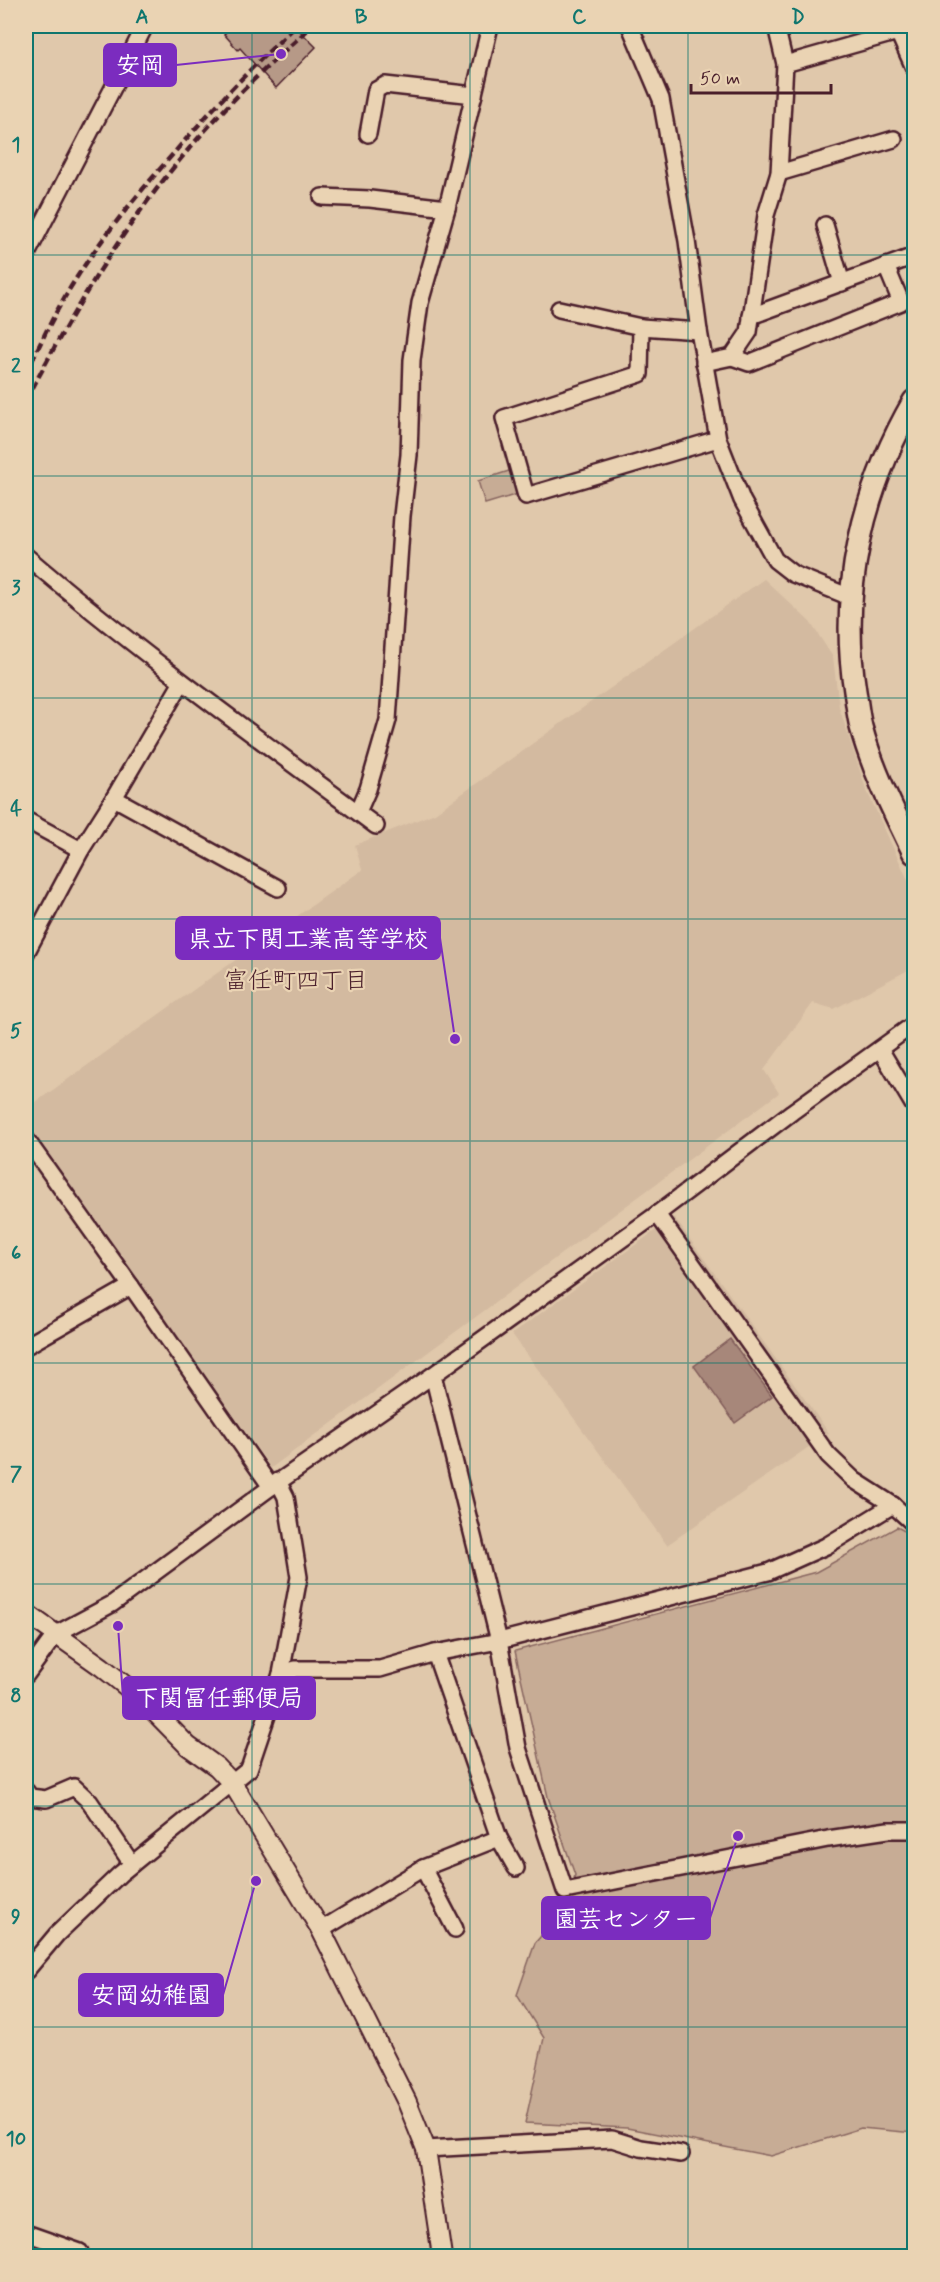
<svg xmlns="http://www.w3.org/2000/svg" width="940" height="2282" font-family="Mynerve,'Klee One',sans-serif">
<rect width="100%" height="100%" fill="#e0c8ab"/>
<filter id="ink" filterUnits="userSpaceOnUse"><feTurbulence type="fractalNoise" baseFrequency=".0167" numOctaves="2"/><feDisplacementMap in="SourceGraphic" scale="12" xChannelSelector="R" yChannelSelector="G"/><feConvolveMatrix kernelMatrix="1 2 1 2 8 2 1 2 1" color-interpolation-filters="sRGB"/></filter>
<g filter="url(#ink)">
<g fill="#d3baa0">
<path d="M764,579l46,43 23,35 6,50 27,82 48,104v74l-80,42 -21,-6 -49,67 15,23 -508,375 -245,-347v-12l336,-239 -7,-25 80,-32z"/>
<path d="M674,1217l155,216 -162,112 -155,-211z"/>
</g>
<g fill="#c7ac95" stroke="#886660" stroke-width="1.5">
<path d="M512,470l6,24 -33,10 -7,-23z"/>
<path d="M897,1527l17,9v597l-53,-5 -90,28 -144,-28 -102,-5 19,-85 -27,-43 18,-52 31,-36 9,-32 -27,-78 -33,-146 301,-79z"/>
</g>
<path fill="#a7877a" stroke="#825d5a" stroke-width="1.5" d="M730,1339l42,57 -37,27 -41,-57z"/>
<path fill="#b69987" stroke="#4a1f2b" stroke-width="1.5" d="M233,26h62l21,21 -40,41 -36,-40 -2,2 -14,-16z"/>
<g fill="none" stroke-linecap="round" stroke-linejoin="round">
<g stroke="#4a1f2b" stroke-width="20">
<g id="minor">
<path d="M630,26l31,73 26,142 12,90 19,108 24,61 33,60 18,14 57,23"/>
<path d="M785,64l113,-32 16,36"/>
<path d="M368,134l8,-44 9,-5 89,10"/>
<path d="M779,173l115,-34"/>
<path d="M322,197l48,2 77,9"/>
<path d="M825,225l17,58"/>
<path d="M26,256l119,-230"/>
<path d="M559,309l82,18 58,4"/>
<path d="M751,316l163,-60"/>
<path d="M641,327l-1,47 -136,44 22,78 192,-57"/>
<path d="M732,357l17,6 152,-61 -15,-36"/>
<path d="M704,363l28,-6 17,-25 17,-117 13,-42 6,-109 -9,-38"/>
<path d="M26,556c112,96 232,182 350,270"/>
<path d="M114,798l164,90"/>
<path d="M358,812l10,-23 20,-69 14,-204 7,-61 3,-95 8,-57 27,-95 43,-182"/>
<path d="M26,820l55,30"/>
<path d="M26,953l55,-103 33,-52 68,-116"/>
<path d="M880,1049l34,57"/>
<path d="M26,1139l105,147 140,201"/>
<path d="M657,1214l171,241 26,25 39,25 21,19"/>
<path d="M26,1346l105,-60"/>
<path d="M433,1375l66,266 19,107 47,143 263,-52 60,-9h26"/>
<path d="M435,1653l64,185 17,30"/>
<path d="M281,1674l14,-5h85l55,-16 64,-12 269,-69 58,-26 67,-41"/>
<path d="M26,1675l30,-41 56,-30 159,-117 162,-112 224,-161 135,-102 122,-88"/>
<path d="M26,1791l4,6 16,2 28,-12 16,15 42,62"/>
<path d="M423,1868l32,61"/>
<path d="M321,1930l102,-62 76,-30"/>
<path d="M26,1971l31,-37 63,-60 129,-105 32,-95 18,-97 -13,-80 -8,-16"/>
<path d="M426,2149l186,-10 29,9 40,6"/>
<path d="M26,2233l54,19 -2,4"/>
</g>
</g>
<g stroke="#4a1f2b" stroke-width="22">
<path id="tertiary" d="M26,1613l76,54 40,32 46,47 29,21 16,17 88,146 86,172 19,47 16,107"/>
</g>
<g stroke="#4a1f2b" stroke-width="26">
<path id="secondary" d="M914,401c-51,88 -75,188 -59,290 2,12 3,24 6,36 12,44 33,85 53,126"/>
</g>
<use href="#minor" stroke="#ead3b3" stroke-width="15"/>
<use href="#tertiary" stroke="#ead3b3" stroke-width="18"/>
<use href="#secondary" stroke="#ead3b3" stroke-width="21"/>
<g stroke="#4a1f2b" stroke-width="4.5" stroke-dasharray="9 4.5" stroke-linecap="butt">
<path d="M26,374c15,-33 31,-66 51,-97 28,-44 62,-84 96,-123 39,-45 79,-88 123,-128"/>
<path d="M26,401c53,-104 116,-205 197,-290 28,-30 59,-58 89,-85"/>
</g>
</g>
</g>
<path fill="none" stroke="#0f766e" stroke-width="1.5" stroke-opacity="0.55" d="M252,26v2230M470,26v2230M688,26v2230M26,255h888M26,476h888M26,698h888M26,919h888M26,1141h888M26,1363h888M26,1584h888M26,1806h888M26,2027h888"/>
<g text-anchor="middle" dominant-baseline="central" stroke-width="4.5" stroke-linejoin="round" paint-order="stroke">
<g font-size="24" fill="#4a1f2b" stroke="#ead3b3">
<text x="296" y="981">富任町四丁目</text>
</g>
</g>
<path fill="none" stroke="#7b2cbf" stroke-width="2" d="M281 54L176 65M455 1039L440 938M118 1626L123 1698M738 1836L710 1918M256 1881L223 1995"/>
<g fill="#7b2cbf" stroke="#ead3b3" stroke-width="2">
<circle cx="281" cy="54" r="6"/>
<circle cx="455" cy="1039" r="6"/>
<circle cx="118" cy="1626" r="6"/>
<circle cx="738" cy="1836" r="6"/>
<circle cx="256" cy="1881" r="6"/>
</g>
<g fill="#7b2cbf" stroke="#7b2cbf" stroke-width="2">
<rect x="104" y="44" width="72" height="42" rx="6"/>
<rect x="176" y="917" width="264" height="42" rx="6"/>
<rect x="123" y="1677" width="192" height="42" rx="6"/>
<rect x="542" y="1897" width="168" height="42" rx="6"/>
<rect x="79" y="1974" width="144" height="42" rx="6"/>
</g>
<g font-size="24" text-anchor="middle" font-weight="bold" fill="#fff">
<text x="140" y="73">安岡</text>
<text x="308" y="947">県立下関工業高等学校</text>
<text x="219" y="1706">下関冨任郵便局</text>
<text x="626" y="1927">園芸センター</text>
<text x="151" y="2003">安岡幼稚園</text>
</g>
<rect width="940" height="2282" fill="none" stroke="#ead3b3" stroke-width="66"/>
<path d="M691 84v9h140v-9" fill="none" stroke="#4a1f2b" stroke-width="3"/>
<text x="700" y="84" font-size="18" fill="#4a1f2b" stroke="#ead3b3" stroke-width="4.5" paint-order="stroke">50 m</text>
<rect x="33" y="33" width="874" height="2216" fill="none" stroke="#0f766e" stroke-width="2"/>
<g font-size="20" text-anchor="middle" font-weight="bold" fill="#0f766e">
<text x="142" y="23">A</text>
<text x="361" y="23">B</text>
<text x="579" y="23">C</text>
<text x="798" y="23">D</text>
<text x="16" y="151">1</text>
<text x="16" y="372">2</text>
<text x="16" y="594">3</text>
<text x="16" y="815">4</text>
<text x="16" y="1037">5</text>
<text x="16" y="1259">6</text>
<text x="16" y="1480">7</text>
<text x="16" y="1702">8</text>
<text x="16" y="1923">9</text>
<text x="16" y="2145">10</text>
</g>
</svg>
